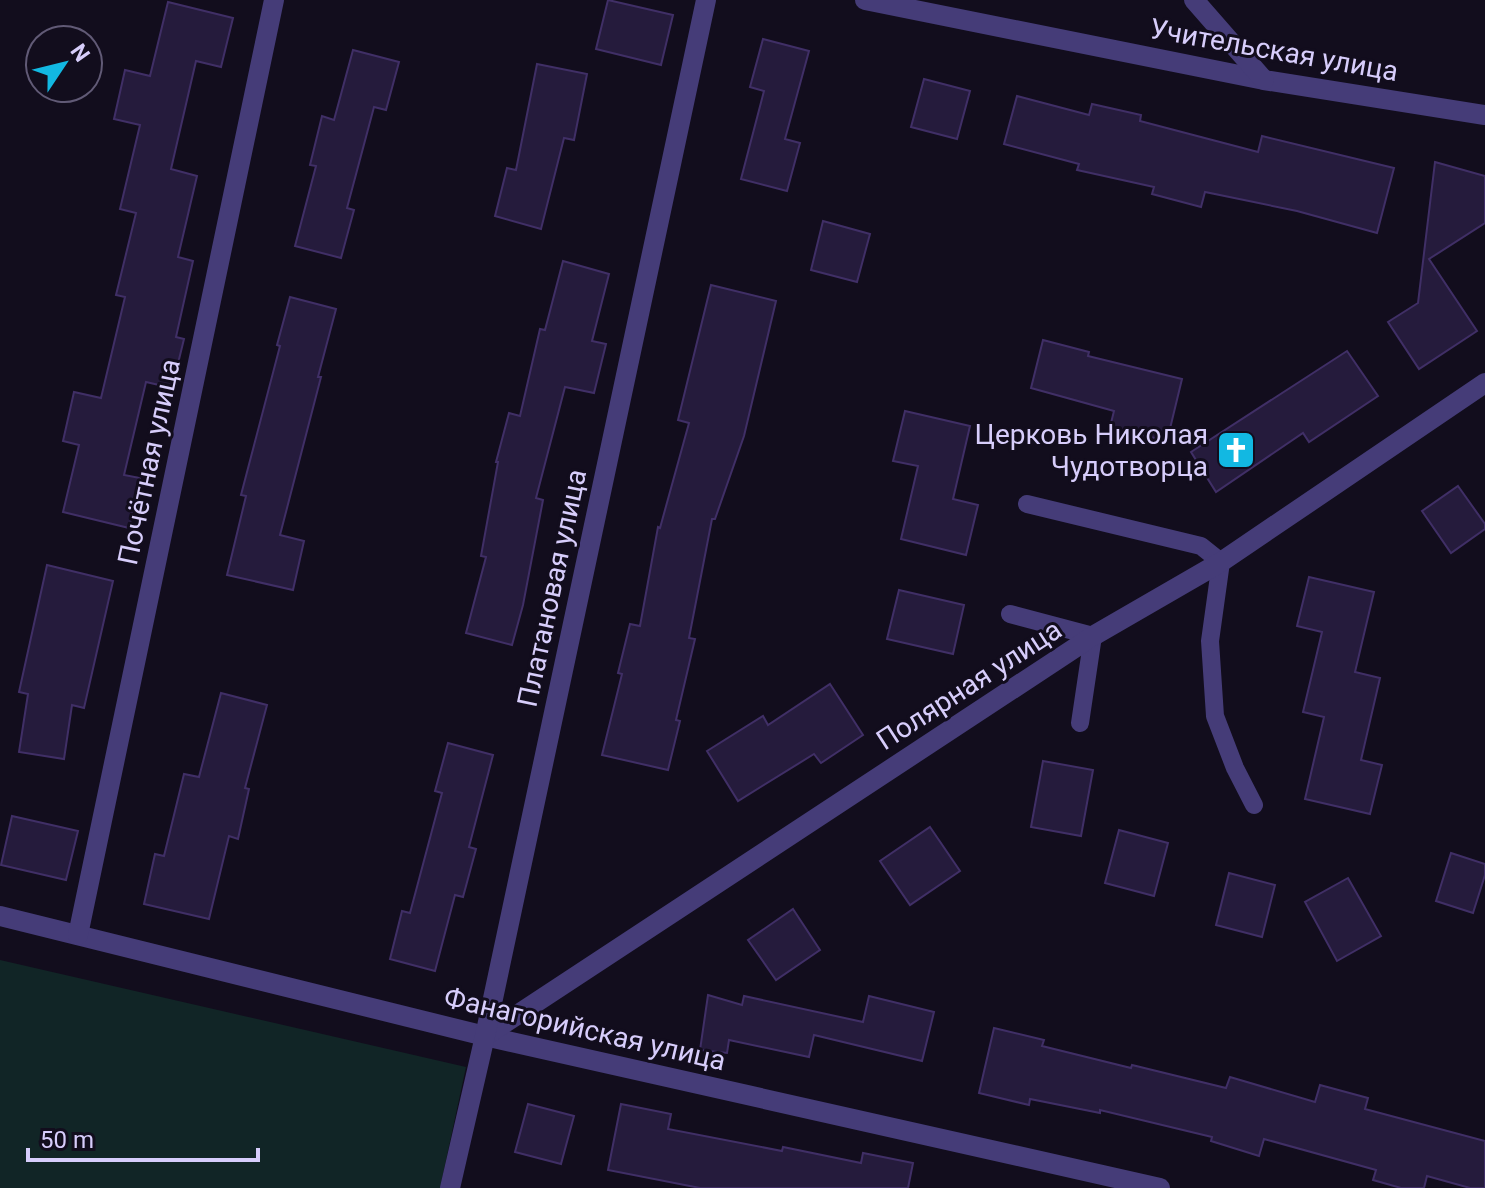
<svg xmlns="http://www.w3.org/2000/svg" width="1485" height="1188" font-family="Roboto,sans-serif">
<rect width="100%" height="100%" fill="#120d1d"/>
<path fill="#112526" d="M0,960l466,107 -26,121h-440z"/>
<g fill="#251b3c" stroke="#402f66" stroke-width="2">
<path d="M608,0l65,15 -12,50 -65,-16z"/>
<path d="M168,2l65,16 -12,49 -25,-6 -25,108 26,7 -19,81 15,4 -17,76 8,2 -12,49 -26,-6 -22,93 16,3 -11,50 -66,-16 16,-67 -16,-4 11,-49 27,6 24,-101 -9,-2 20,-82 -16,-4 20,-84 -26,-6 11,-49 25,6z"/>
<path d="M763,39l46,12 -24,88 15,4 -13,48 -46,-12 23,-88 -14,-4z"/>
<path d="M353,50l46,12 -13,48 -12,-3 -27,101 7,2 -13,48 -46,-12 21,-80 -6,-1 12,-49 12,4z"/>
<path d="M537,64l50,10 -13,66 -10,-2 -23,91 -46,-13 12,-48 9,2z"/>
<path d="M924,79l46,12 -13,48 -46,-12z"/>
<path d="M1017,96l72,19 3,-11 49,11 -1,6 118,31 4,-16 132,32 -17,65 -80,-22 -92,-19 -4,15 -49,-13 2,-7 -77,-17 2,-6 -75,-20z"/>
<path d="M1435,162l50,14v47l-56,36 48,72 -58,38 -31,-47 30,-19z"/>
<path d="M823,221l47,13 -13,48 -46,-12z"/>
<path d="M563,261l46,13 -17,67 14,3 -12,49 -29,-6 -29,111 7,2 -20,105 -11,40 -46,-12 20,-76 -5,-1 17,-94h-2l13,-49 11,3 20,-87 5,1z"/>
<path d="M711,285l65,16 -32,135 -29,83h-3l-23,119 6,1 -19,81 4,1 -12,49 -66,-15 20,-81 -4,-1 12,-49 10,2 18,-99 2,1 29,-105 -11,-3z"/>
<path d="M290,297l46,12 -18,68h3l-41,158 24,6 -11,49 -66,-15 19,-79 -5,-1 39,-149 -3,-1z"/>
<path d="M1043,340l46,12 -1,4 94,23 -15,62 -57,-14 4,-16 -83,-23z"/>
<path d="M1347,351l31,45 -69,46 -6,-9 -87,59 -25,-40z"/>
<path d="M905,411l65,15 -17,73 25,6 -12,50 -65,-16 17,-73 -25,-5z"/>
<path d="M1458,486l27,38v5l-34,24 -29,-42z"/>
<path d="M47,565l66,16 -29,127 -12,-3 -8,54 -45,-7 9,-58 -9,-2z"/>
<path d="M1309,577l65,15 -19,80 25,6 -19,82 21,5 -12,49 -65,-15 19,-82 -21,-5 19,-80 -25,-6z"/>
<path d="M899,590l65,15 -11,49 -66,-15z"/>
<path d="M830,684l33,51 -42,28 -7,-9 -76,47 -31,-50 56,-35 5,9z"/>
<path d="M221,693l46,12 -22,83 4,1 -11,50 -9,-3 -20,83 -65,-15 11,-50 9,2 20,-82 15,3z"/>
<path d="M448,743l45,12 -24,92 7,2 -13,48 -8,-2 -20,76 -45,-12 12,-48 8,2 32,-120 -7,-2z"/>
<path d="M1043,761l50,9 -12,66 -50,-9z"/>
<path d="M12,816l66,15 -12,49 -65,-15z"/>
<path d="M930,827l30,44 -50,34 -30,-44z"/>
<path d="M1119,830l49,13 -14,53 -49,-13z"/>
<path d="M1451,853l34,11v11l-12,38 -37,-12z"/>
<path d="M1229,873l46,12 -13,52 -46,-12z"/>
<path d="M1348,878l33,58 -44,25 -32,-59z"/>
<path d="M793,909l27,41 -44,30 -28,-40z"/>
<path d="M708,995l34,10 2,-9 119,26 6,-26 65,16 -12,49 -108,-26 -5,22 -80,-17 -2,13 -27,-3z"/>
<path d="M994,1028l50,12 -2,6 89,22 1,-3 94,23 4,-11 85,25 5,-17 48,13 -3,11 120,32v47h-15l-43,-12 -3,12h-23l-28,-8 3,-10 -112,-31 -5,17 -48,-15 1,-4 -112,-27v3l-70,-14 -1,6 -50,-12z"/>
<path d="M528,1104l46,12 -13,48 -46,-12z"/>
<path d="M621,1104l50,10 -3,15 114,22 1,-4 78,16 2,-10 50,10 -5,25h-208l-92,-18z"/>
</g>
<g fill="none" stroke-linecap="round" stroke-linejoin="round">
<g stroke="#453c78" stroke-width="18">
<path d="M1027,504l174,42 20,16 -11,79 5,75 20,52 19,37"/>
<path d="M1010,614l83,22 -13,87"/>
</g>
<g stroke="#453c78" stroke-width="20">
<path d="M865,0l399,80 221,35"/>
<path d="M1194,0l70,80"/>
<path d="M0,916l485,120 675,152"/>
<path d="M78,935l196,-935"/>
<path d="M485,1036l608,-400 128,-74 264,-179"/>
<path d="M450,1188l35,-152 221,-1036"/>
</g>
</g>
<defs>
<g id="church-square" transform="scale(2)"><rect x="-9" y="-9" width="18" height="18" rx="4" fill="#12b8e2" stroke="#120d1d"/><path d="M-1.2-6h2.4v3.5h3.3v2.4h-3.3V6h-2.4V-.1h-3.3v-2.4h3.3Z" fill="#fff"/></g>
</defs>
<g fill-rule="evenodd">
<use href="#church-square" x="1236" y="450"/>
</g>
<g text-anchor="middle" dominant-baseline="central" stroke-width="6" stroke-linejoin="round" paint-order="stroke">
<g font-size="28" fill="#d7cdfb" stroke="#120d1d">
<text transform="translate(1274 50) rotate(10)">Учительская улица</text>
<text transform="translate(149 462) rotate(-78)">Почётная улица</text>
<text transform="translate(552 588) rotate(-78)">Платановая улица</text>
<text transform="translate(969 685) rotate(-33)">Полярная улица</text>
<text transform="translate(585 1029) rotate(13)">Фанагорийская улица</text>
</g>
<g font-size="28" fill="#d7cdfb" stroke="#120d1d" text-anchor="end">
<text x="1208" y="434">Церковь Николая<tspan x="1208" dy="32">Чудотворца</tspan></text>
</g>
</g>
<g transform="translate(64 64) rotate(55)"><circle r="38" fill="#120d1d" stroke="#615a76" stroke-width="2"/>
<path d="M0-6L14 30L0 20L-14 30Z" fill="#12b8e2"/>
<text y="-12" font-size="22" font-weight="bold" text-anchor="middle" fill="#d7cdfb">N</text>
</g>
<path d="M28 1148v12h230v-12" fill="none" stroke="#d7cdfb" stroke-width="4"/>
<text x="40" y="1148" font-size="24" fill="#d7cdfb" stroke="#120d1d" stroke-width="6" paint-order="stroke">50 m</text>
</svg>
